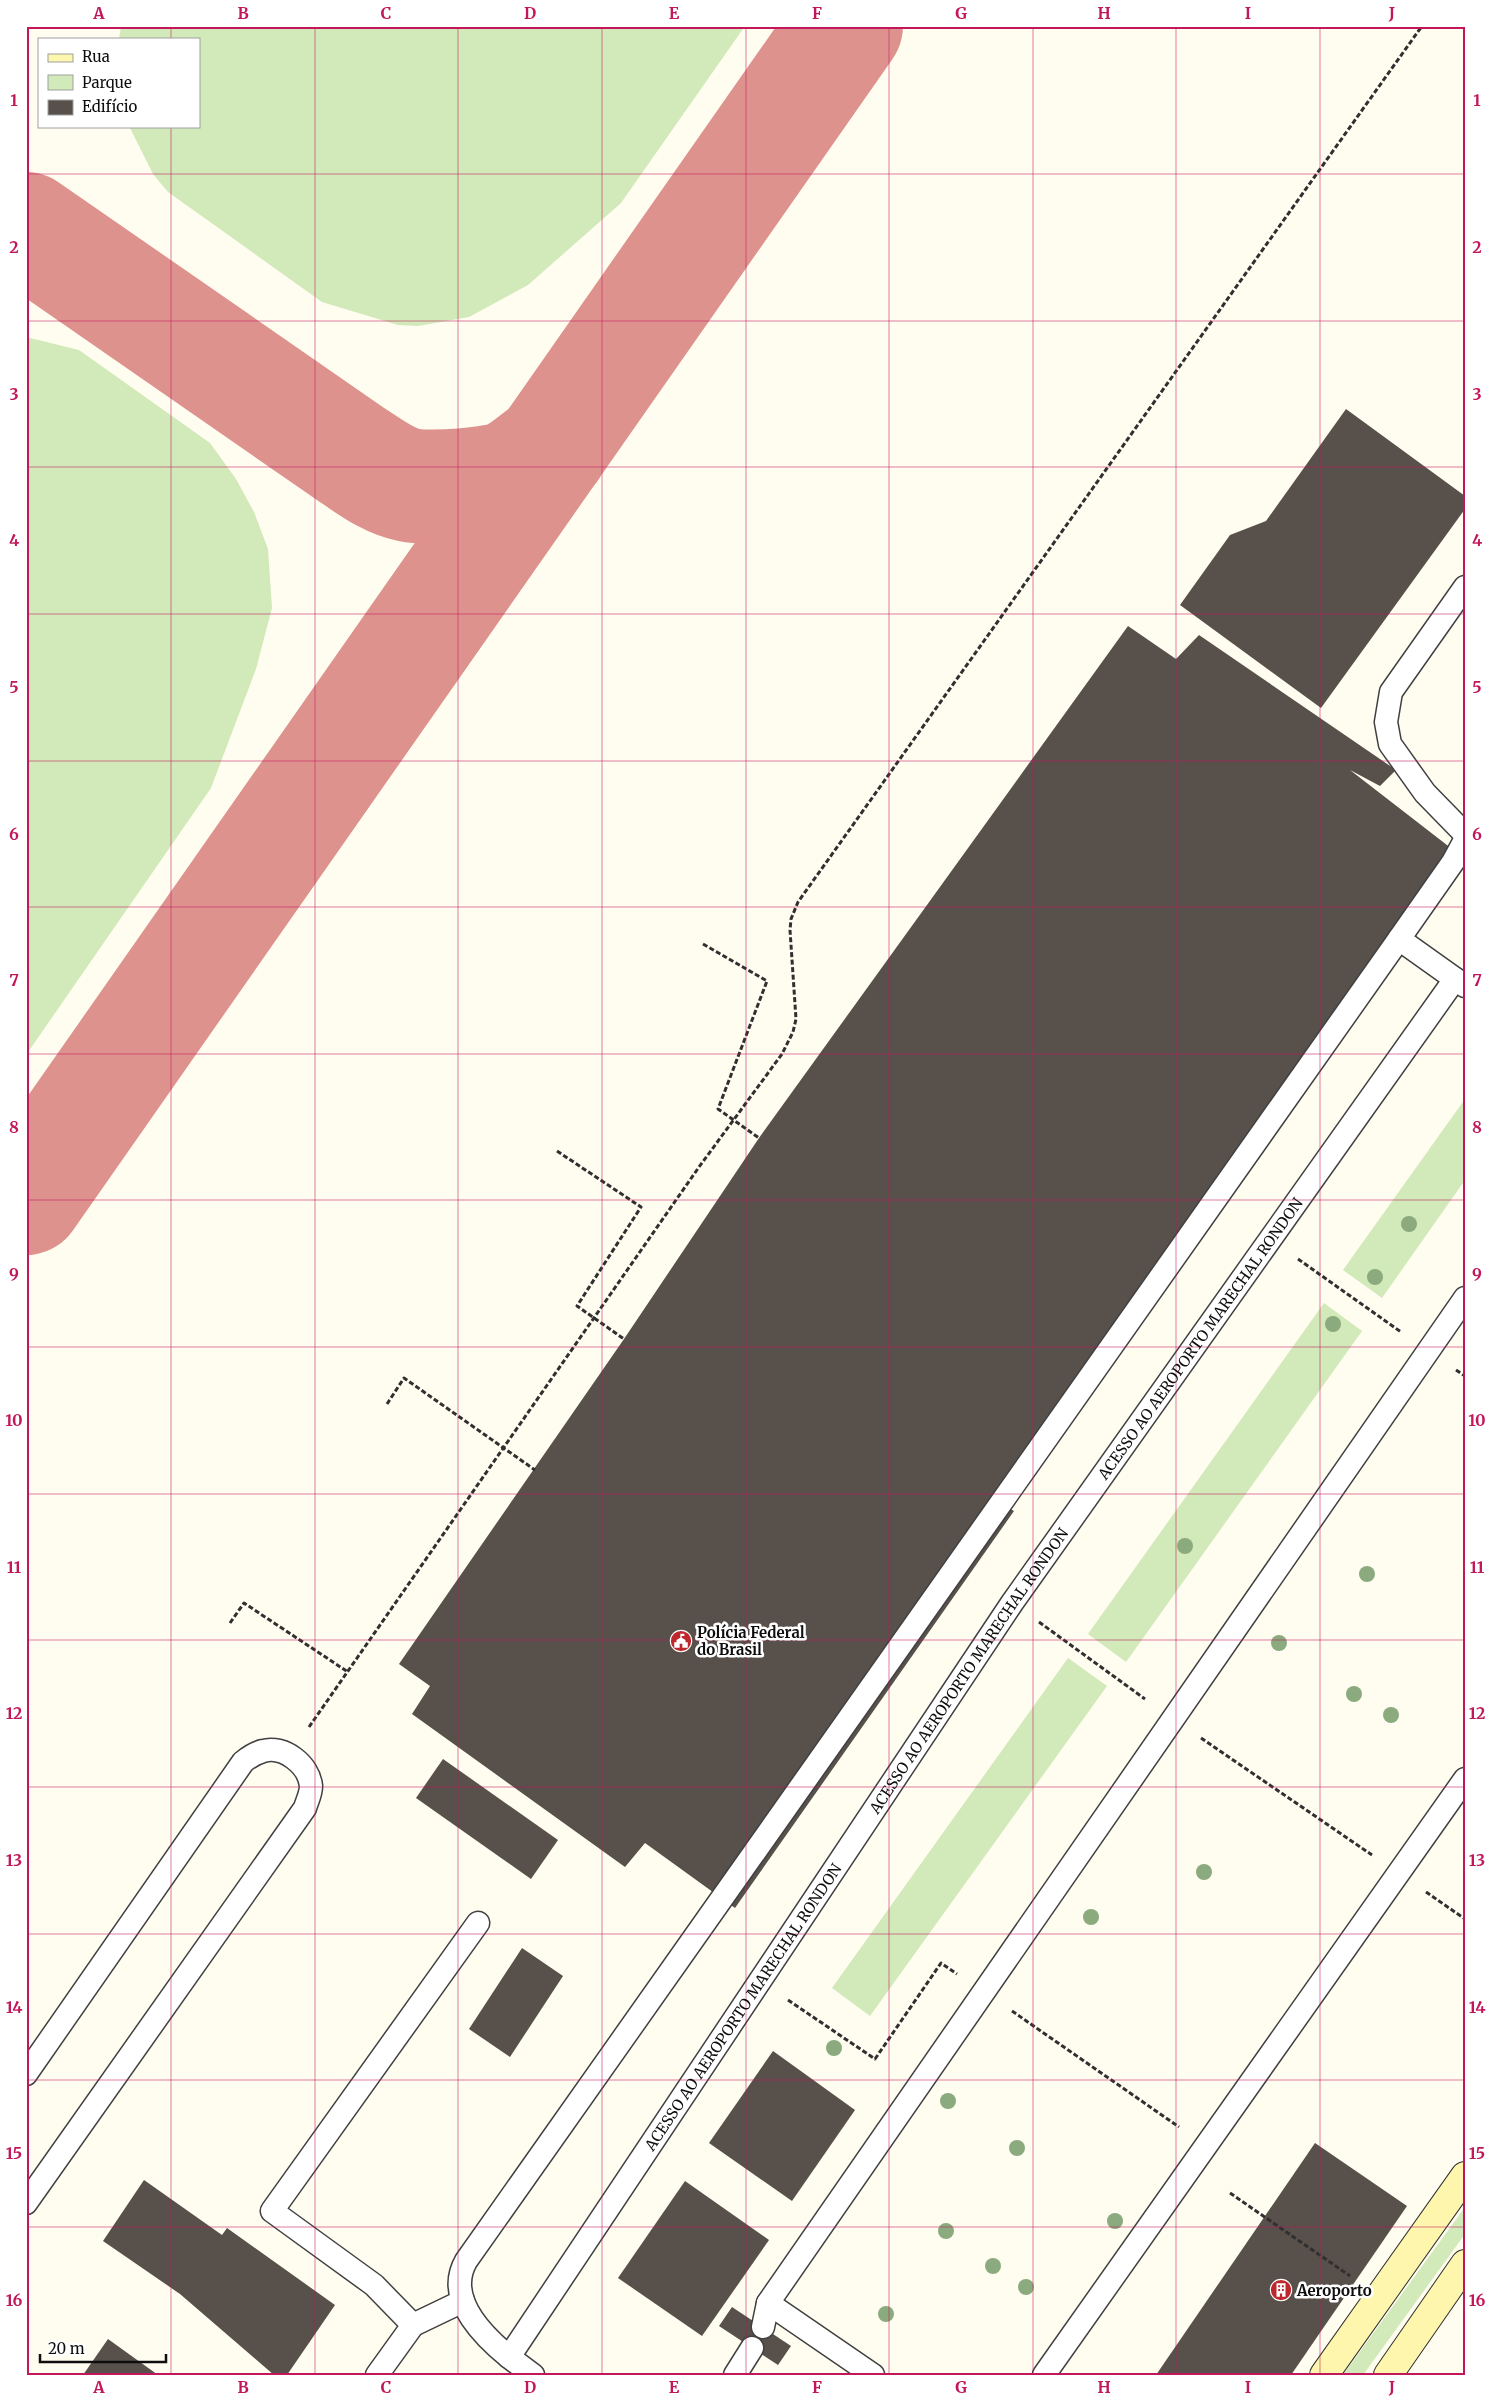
<svg xmlns="http://www.w3.org/2000/svg" width="1491" height="2401" font-family="Merriweather,serif">
<rect width="100%" height="100%" fill="#fffcf0"/>
<g fill="#d2e9ba">
<path d="M121,26h624l-124,177 -93,82 -59,32 -51,9 -20,-1 -76,-23 -154,-110 -15,-18 -24,-48h70v-87h-80z"/>
<path d="M26,337l53,13 131,93 26,36 18,33 14,37 4,59 -16,61 -45,119 -185,267z"/>
<path d="M1465,1099v81l-83,118 -39,-28z"/>
<path d="M1324,1303l38,28 -236,331 -38,-28z"/>
<path d="M1068,1658l39,28 -237,330 -38,-28z"/>
<path d="M1465,2207v27l-102,141h-20z"/>
</g>
<g fill="none" stroke-linecap="round" stroke-linejoin="round">
<g stroke="#de928e" stroke-width="114">
<path d="M26,229l326,226c17,11 36,26 57,30 19,4 89,0 105,-10 13,-7 25,-18 37,-27"/>
<path d="M26,1198l820,-1172"/>
</g>
</g>
<g fill="#57504b">
<path d="M1346,409l119,87v13l-144,199 -141,-103 50,-70 36,-14z"/>
<path d="M1128,626l48,33 23,-24 197,135 -16,16 -30,-16 115,89 -468,642 17,10 -279,397 -90,-65 -20,24 -213,-153 18,-28 -31,-22 225,-325 135,-201z"/>
<path d="M443,1759l115,81 -27,39 -115,-81z"/>
<path d="M522,1948l41,28 -53,81 -41,-28z"/>
<path d="M773,2051l82,59 -63,91 -83,-58z"/>
<path d="M1315,2143l92,63 -116,169h-135z"/>
<path d="M144,2180l78,55 5,-7 108,77 -48,70h-13l-94,-81 -77,-53z"/>
<path d="M685,2181l84,59 -67,96 -84,-58z"/>
<path d="M732,2307l59,39 -13,19 -59,-39z"/>
<path d="M108,2339l50,36h-75z"/>
</g>
<g fill="none" stroke-linecap="round" stroke-linejoin="round">
<g stroke="#414141" stroke-width="25">
<g id="lane">
<path d="M1465,587l-74,105 -5,30 4,22 35,49 40,41"/>
<path d="M1399,939l54,-77 12,-22"/>
<path d="M26,2074l217,-312c6,-5 12,-9 20,-11 21,-6 46,14 48,35 0,8 -4,15 -6,22l-279,395"/>
<path d="M768,2303l105,72"/>
<path d="M413,2325l-39,-40 -102,-74 206,-288"/>
<path d="M763,2327l5,-24 697,-1005"/>
<path d="M509,2357c-27,-22 -64,-59 -43,-96l933,-1322 66,47"/>
<path d="M377,2375l36,-50 50,-24"/>
<path id="s1" d="M533,2375l-24,-18 503,-754 443,-624"/>
<path d="M735,2375l17,-27"/>
<path d="M1044,2375l421,-596"/>
</g>
</g>
<g stroke="#303030" stroke-width="30">
<g id="secondary">
<path d="M1324,2375l141,-199"/>
<path d="M1388,2375l77,-111"/>
</g>
</g>
<g stroke="#303030" stroke-width="3" stroke-dasharray="5 2.5" stroke-linecap="butt">
<path d="M1298,1259l103,73"/>
<path d="M1456,1370l9,6"/>
<path d="M1039,1622l106,77"/>
<path d="M230,1623l14,-20 104,69"/>
<path d="M309,1727l390,-560 83,-113 11,-22 3,-13 -6,-89 1,-11 7,-17 624,-876"/>
<path d="M1201,1738l171,117"/>
<path d="M1426,1892l39,27"/>
<path d="M788,2000l87,59 66,-96 16,11"/>
<path d="M1012,2011l167,116"/>
<path d="M1230,2193l120,83"/>
</g>
<use href="#lane" stroke="#fff" stroke-width="22"/>
<use href="#secondary" stroke="#fef6ac" stroke-width="28"/>
<g stroke="#303030" stroke-width="3" stroke-dasharray="5 2.5" stroke-linecap="butt">
<path d="M703,944l64,37 -49,128 41,29"/>
<path d="M557,1151l84,56 -64,99 47,33"/>
<path d="M387,1404l17,-26 131,92"/>
</g>
</g>
<g fill="#8baa7d">
<circle cx="1409" cy="1224" r="8"/>
<circle cx="1375" cy="1277" r="8"/>
<circle cx="1333" cy="1324" r="8"/>
<circle cx="1185" cy="1546" r="8"/>
<circle cx="1367" cy="1574" r="8"/>
<circle cx="1279" cy="1643" r="8"/>
<circle cx="1354" cy="1694" r="8"/>
<circle cx="1391" cy="1715" r="8"/>
<circle cx="1204" cy="1872" r="8"/>
<circle cx="1091" cy="1917" r="8"/>
<circle cx="834" cy="2048" r="8"/>
<circle cx="948" cy="2101" r="8"/>
<circle cx="1017" cy="2148" r="8"/>
<circle cx="1115" cy="2221" r="8"/>
<circle cx="946" cy="2231" r="8"/>
<circle cx="993" cy="2266" r="8"/>
<circle cx="1026" cy="2287" r="8"/>
<circle cx="886" cy="2314" r="8"/>
</g>
<path fill="none" stroke="#c2185b" stroke-width="1" stroke-opacity="0.55" d="M171,26v13M315,26v2349M458,26v2349M602,26v2349M746,26v2349M889,26v2349M1033,26v2349M1176,26v2349M1320,26v2349M171,126v2249M26,174h1439M26,321h1439M26,467h1439M26,614h1439M26,761h1439M26,907h1439M26,1054h1439M26,1200h1439M26,1347h1439M26,1494h1439M26,1640h1439M26,1787h1439M26,1934h1439M26,2080h1439M26,2227h1439"/>
<defs>
<g id="civic-disc" transform="scale(1.125)"><circle r="9.5" fill="#be272c" stroke="#fff"/><path d="M-.6-6.5H3V-4.5H.6V-3L4-1V1h2V6H-6V1h2V-1L-.6-3ZM-1.2 2.5V6h2.4V2.5Z" fill="#fff"/></g>
<g id="building-disc" transform="scale(1.125)"><circle r="9.5" fill="#be272c" stroke="#fff"/><path d="M-4-6H4V6H1V3H-1V6H-4ZM-2.5-4.3h1.7v1.8h-1.7ZM.8-4.3h1.7v1.8H.8ZM-2.5-1h1.7V.8h-1.7ZM.8-1h1.7V.8H.8Z" fill="#fff"/></g>
</defs>
<g fill-rule="evenodd">
<use href="#civic-disc" x="681" y="1641"/>
<use href="#building-disc" x="1281" y="2290"/>
</g>
<g text-anchor="middle" dominant-baseline="central" stroke-width="5" stroke-linejoin="round" paint-order="stroke">
<g font-size="15" fill="#0e0e0e" stroke="#fff">
<text stroke="none"><textPath href="#s1" startOffset="1261">ACESSO AO AEROPORTO MARECHAL RONDON</textPath></text>
<text stroke="none"><textPath href="#s1" startOffset="856">ACESSO AO AEROPORTO MARECHAL RONDON</textPath></text>
<text stroke="none"><textPath href="#s1" startOffset="451">ACESSO AO AEROPORTO MARECHAL RONDON</textPath></text>
</g>
<g font-size="15" font-weight="bold" fill="#0e0e0e" stroke="#fff" text-anchor="start">
<text x="697" y="1632">Polícia Federal<tspan x="697" dy="17">do Brasil</tspan></text>
<text x="1297" y="2290">Aeroporto</text>
</g>
</g>
<rect width="1491" height="2401" fill="none" stroke="#ffffff" stroke-width="55"/>
<rect x="38" y="38" width="162" height="90" fill="#ffffff" stroke="#9f9f9f"/>
<rect x="48" y="54" width="25" height="8" fill="#fef6ac" stroke="#9f9f9f"/>
<text x="82" y="62" font-size="15" fill="#0e0e0e">Rua</text>
<rect x="48" y="75" width="25" height="15" fill="#d2e9ba" stroke="#9f9f9f"/>
<text x="82" y="88" font-size="15" fill="#0e0e0e">Parque</text>
<rect x="48" y="100" width="25" height="15" fill="#57504b" stroke="#9f9f9f"/>
<text x="82" y="112" font-size="15" fill="#0e0e0e">Edifício</text>
<path d="M40 2354v8h126v-8" fill="none" stroke="#0e0e0e" stroke-width="2.5"/>
<text x="48" y="2354" font-size="15" fill="#0e0e0e" stroke="#ffffff" stroke-width="4" paint-order="stroke">20 m</text>
<rect x="28" y="28" width="1436" height="2346" fill="none" stroke="#c2185b" stroke-width="2"/>
<g font-size="16" text-anchor="middle" font-weight="bold" fill="#c2185b">
<text x="99" y="19">A</text>
<text x="243" y="19">B</text>
<text x="386" y="19">C</text>
<text x="530" y="19">D</text>
<text x="674" y="19">E</text>
<text x="817" y="19">F</text>
<text x="961" y="19">G</text>
<text x="1104" y="19">H</text>
<text x="1248" y="19">I</text>
<text x="1392" y="19">J</text>
<text x="14" y="106">1</text>
<text x="1477" y="106">1</text>
<text x="14" y="253">2</text>
<text x="1477" y="253">2</text>
<text x="14" y="400">3</text>
<text x="1477" y="400">3</text>
<text x="14" y="546">4</text>
<text x="1477" y="546">4</text>
<text x="14" y="693">5</text>
<text x="1477" y="693">5</text>
<text x="14" y="840">6</text>
<text x="1477" y="840">6</text>
<text x="14" y="986">7</text>
<text x="1477" y="986">7</text>
<text x="14" y="1133">8</text>
<text x="1477" y="1133">8</text>
<text x="14" y="1280">9</text>
<text x="1477" y="1280">9</text>
<text x="14" y="1426">10</text>
<text x="1477" y="1426">10</text>
<text x="14" y="1573">11</text>
<text x="1477" y="1573">11</text>
<text x="14" y="1719">12</text>
<text x="1477" y="1719">12</text>
<text x="14" y="1866">13</text>
<text x="1477" y="1866">13</text>
<text x="14" y="2013">14</text>
<text x="1477" y="2013">14</text>
<text x="14" y="2159">15</text>
<text x="1477" y="2159">15</text>
<text x="14" y="2306">16</text>
<text x="1477" y="2306">16</text>
<text x="99" y="2393">A</text>
<text x="243" y="2393">B</text>
<text x="386" y="2393">C</text>
<text x="530" y="2393">D</text>
<text x="674" y="2393">E</text>
<text x="817" y="2393">F</text>
<text x="961" y="2393">G</text>
<text x="1104" y="2393">H</text>
<text x="1248" y="2393">I</text>
<text x="1392" y="2393">J</text>
</g>
</svg>
